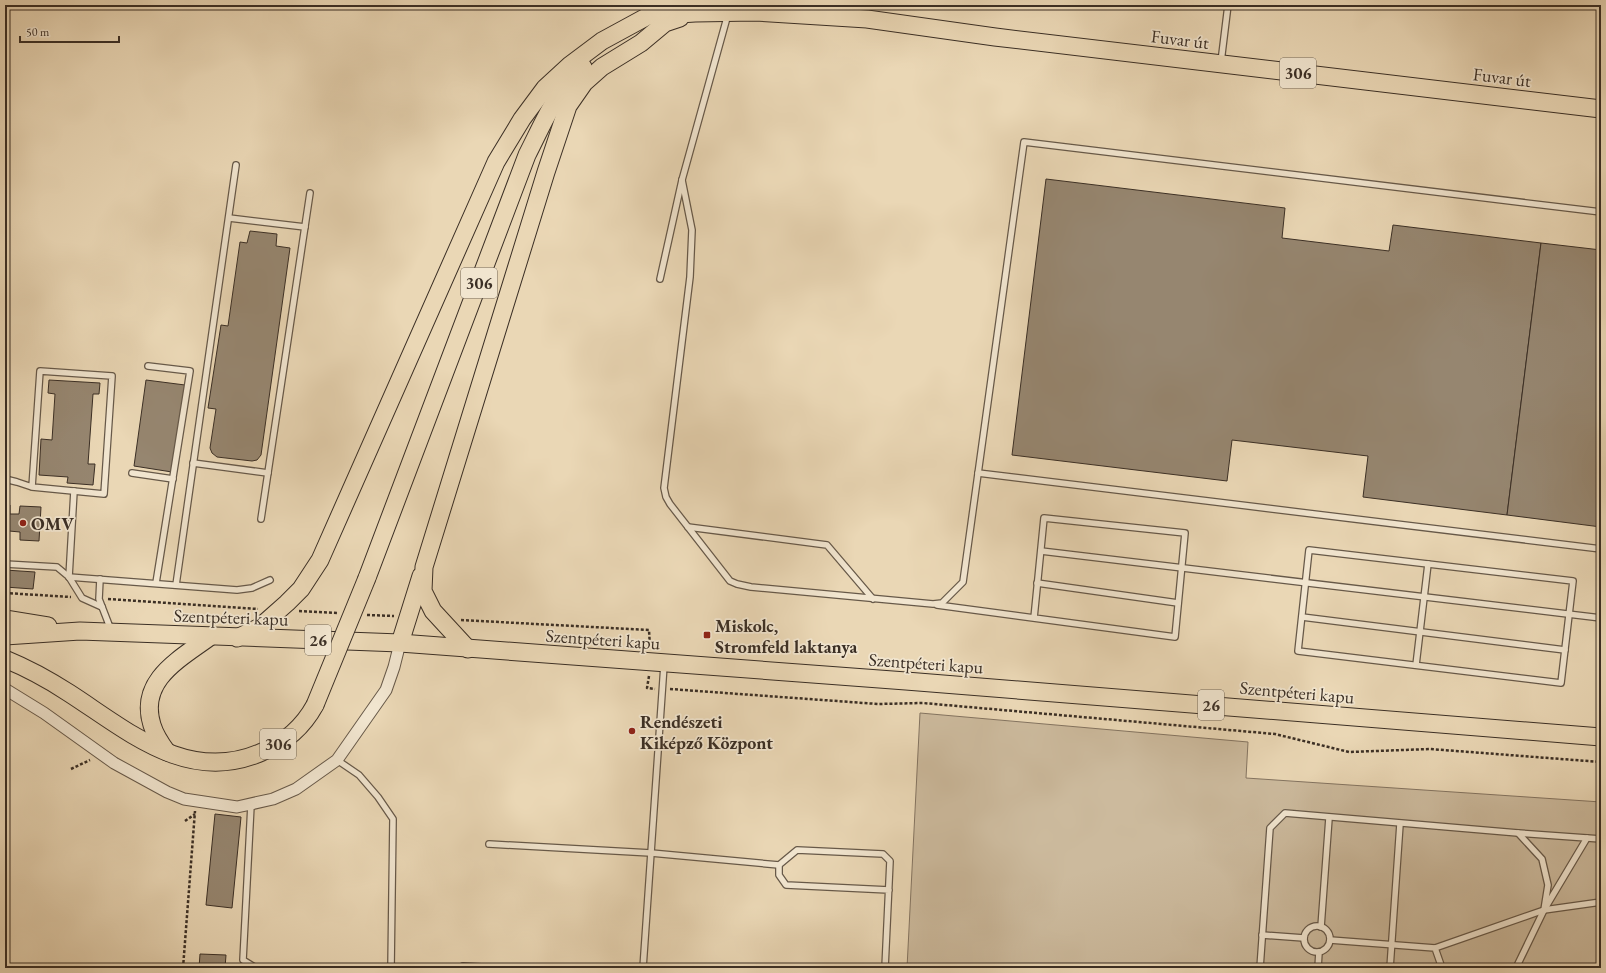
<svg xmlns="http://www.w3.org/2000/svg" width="1606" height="973" font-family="'EB Garamond',serif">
<rect width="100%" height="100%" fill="#ead7b5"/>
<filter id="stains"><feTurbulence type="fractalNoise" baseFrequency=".005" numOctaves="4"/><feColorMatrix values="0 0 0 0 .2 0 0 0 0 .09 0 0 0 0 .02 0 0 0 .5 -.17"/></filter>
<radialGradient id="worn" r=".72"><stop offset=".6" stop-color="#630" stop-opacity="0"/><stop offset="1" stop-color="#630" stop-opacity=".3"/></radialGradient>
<path fill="#ccba9d" stroke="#847461" d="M920,713l328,29 -2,36 355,24v166h-694z"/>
<g fill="#968670" stroke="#3b2f25">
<path d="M1046,179l239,29 -3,30 107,13 4,-26 148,18 -34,272 -144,-18 5,-41 -136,-16 -5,41 -215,-26z"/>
<path d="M250,231l27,3 -1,12 14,2 -29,207 -4,5 -5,1 -35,-4 -5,-4 -2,-5 6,-39 -8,-1 13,-83 7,1 12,-84 7,1z"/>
<path d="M1541,243l60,7v277l-94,-12z"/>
<path d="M49,380l51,3 -1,11h-6l-5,70h7l-2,21 -26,-2 1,-6 -29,-2 2,-36 11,1 3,-46 -7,-1z"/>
<path d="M146,380l39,5 -13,87 -38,-6z"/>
<path d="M5,504l5,1v9h9l1,-8 21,1 -2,34 -19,-1v-8l-11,-1v6h-4z"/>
<path d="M5,570l30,2 -2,17 -28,-2z"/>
<path d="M215,814l26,3 -9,91 -26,-3z"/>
<path d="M200,954l26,1 -1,13h-26z"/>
</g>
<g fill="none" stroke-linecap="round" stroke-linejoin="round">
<g stroke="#675949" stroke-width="8">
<g id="lane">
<path d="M1221,62l7,-57"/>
<path d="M682,180l10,50 -2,47 -26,211 2,9 4,7 60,77 7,3 14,3 182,17 9,-1 21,-21 61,-440 577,70"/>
<path d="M229,218l76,9"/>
<path d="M660,279l22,-99 46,-166"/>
<path d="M148,366l42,5 -34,212"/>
<path d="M193,463l75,10"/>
<path d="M132,473l41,6"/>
<path d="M978,473l623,76"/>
<path d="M5,479l12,3 15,5 72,7 8,-118 -72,-5 -8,116"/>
<path d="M261,519l49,-326"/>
<path d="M688,527l139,18 46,54"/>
<path d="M1309,550l264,31 -12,102 -263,-32z"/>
<path d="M1041,551l560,67"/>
<path d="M5,564l52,3 12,10 13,21 20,9"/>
<path d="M69,577l168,13 15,-2 18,-8"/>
<path d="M69,577l5,-86"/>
<path d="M100,579l-1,20 12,31"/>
<path d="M1037,583l141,20"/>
<path d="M176,585l60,-420"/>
<path d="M937,605l238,32 10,-104 -141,-15 -10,100"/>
<path d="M1302,617l263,33"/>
<path d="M1416,665l12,-101"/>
<path d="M337,760l22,15 19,22 15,22 -2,149"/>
<path d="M251,805l-8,155 13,8"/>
<path d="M1587,838l14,1"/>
<path d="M489,844l162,9 128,12"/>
<circle cx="1317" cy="939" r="13"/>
<path d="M1321,927l8,-109"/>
<path d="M1262,935l42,3"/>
<path d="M1330,940l105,8 7,20"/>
<path d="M1435,948l109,-38 57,-8"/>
<path d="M463,966l37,2"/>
<path d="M643,968l21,-303"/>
<path d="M885,968l5,-107 -7,-7 -86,-4 -18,15v10l7,10 103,5"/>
<path d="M1260,968l10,-140 15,-15 233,20 24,26 6,26 -4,25"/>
<path d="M1318,968l1,-16"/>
<path d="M1390,968l10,-144"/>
<path d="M1516,968l28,-58 43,-72 -69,-5"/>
</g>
</g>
<g stroke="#675949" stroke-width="13">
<path id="street" d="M5,689l39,24 70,50 53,29 17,7 53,8 36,-8 23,-10 41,-29 49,-70 8,-23 6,-24"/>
</g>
<g stroke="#3b2f25" stroke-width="19">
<g id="primary">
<path d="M367,578l160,-423c16,-31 29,-65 56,-88"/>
<path d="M5,619l43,7"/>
<path d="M5,636l75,-5 320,12 506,38 695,56"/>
<path d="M237,638l23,-11 27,-24 14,-14 19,-29 176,-398 26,-43 23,-31 25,-23 32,-24 46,-25 47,-3 60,-1 112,7 128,18 606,72"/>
<path d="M400,643l21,-67"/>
<path d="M468,649l-35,-38 -10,-20 1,-24 122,-395 22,-66 16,-23 18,-16 39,-24 24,-20 15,-5"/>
<path d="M5,659c22,9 44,21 64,34 59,38 119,92 193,59 22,-9 41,-25 53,-47"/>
<path d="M167,752c-6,-8 -12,-17 -15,-27 -14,-45 28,-66 59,-89"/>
</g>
</g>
<g stroke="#3b2f25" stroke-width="2.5" stroke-dasharray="3 2" stroke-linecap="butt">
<path d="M5,593l66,4"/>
<path d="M108,599l150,10"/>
<path d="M299,611l39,2"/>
<path d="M367,615l27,1"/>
<path d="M461,620l188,10 1,17"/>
<path d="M649,676l-2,12 8,1"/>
<path d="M670,689l208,15 45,-1 352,31 74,18 81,-3 171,13"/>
<path d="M71,769l19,-9"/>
<path d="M185,821l10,-7"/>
<path d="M183,968l12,-157"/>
</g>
<use href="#lane" stroke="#f1e5cf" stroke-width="5.5"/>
<use href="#street" stroke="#f1e5cf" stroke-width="11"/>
<use href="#primary" stroke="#ead7b5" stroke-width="17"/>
<g stroke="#3b2f25" stroke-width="19" stroke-linecap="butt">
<path id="primary-bridge" d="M315,705l52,-127"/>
</g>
<use href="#primary-bridge" stroke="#ead7b5" stroke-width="17"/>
</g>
<g fill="#8f2418" stroke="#f1e5cf" stroke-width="1.5">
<circle cx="23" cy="523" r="4"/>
<rect x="703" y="631" width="8" height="8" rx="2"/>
<circle cx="632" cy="731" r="4"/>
</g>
<g text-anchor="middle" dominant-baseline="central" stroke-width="3.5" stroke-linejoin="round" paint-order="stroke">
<g fill="#f1e5cf" stroke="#726658" stroke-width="1">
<rect x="1280" y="58" width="36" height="30" rx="3"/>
<rect x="461" y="268" width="36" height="30" rx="3"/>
<rect x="305" y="625" width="26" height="30" rx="3"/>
<rect x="1198" y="690" width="26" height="30" rx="3"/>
<rect x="260" y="729" width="36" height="30" rx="3"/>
</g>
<g font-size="17" font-weight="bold" fill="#3b2f25">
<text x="1298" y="73">306</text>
<text x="479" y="283">306</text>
<text x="318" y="640">26</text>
<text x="1211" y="705">26</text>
<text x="278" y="744">306</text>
</g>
<g font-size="18" fill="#3b2f25" stroke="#f1e5cf">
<text transform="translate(1180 39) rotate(7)">Fuvar út</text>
<text transform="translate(1502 77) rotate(7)">Fuvar út</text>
<text transform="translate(231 617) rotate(2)">Szentpéteri kapu</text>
<text transform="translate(603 639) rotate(4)">Szentpéteri kapu</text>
<text transform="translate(926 663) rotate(4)">Szentpéteri kapu</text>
<text transform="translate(1297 692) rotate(5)">Szentpéteri kapu</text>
</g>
<g font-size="18" font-weight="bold" fill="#3b2f25" stroke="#f1e5cf" text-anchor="start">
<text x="31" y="523">OMV</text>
<text x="715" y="625">Miskolc,<tspan x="715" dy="21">Stromfeld laktanya</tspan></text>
<text x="640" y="721">Rendészeti<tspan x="640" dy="21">Kiképző Központ</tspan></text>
</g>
</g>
<rect width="1606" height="973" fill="none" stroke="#ead7b5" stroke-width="20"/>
<rect x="6" y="6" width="1594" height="961" fill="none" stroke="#3b2f25" stroke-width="2"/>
<rect x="10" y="10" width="1586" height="953" fill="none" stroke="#3b2f25"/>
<path d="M20 36v6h99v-6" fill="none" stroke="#3b2f25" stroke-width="2"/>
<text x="26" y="36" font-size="12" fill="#3b2f25" stroke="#f1e5cf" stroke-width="3" paint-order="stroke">50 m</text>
<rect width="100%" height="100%" filter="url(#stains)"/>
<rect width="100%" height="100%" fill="url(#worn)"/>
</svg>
